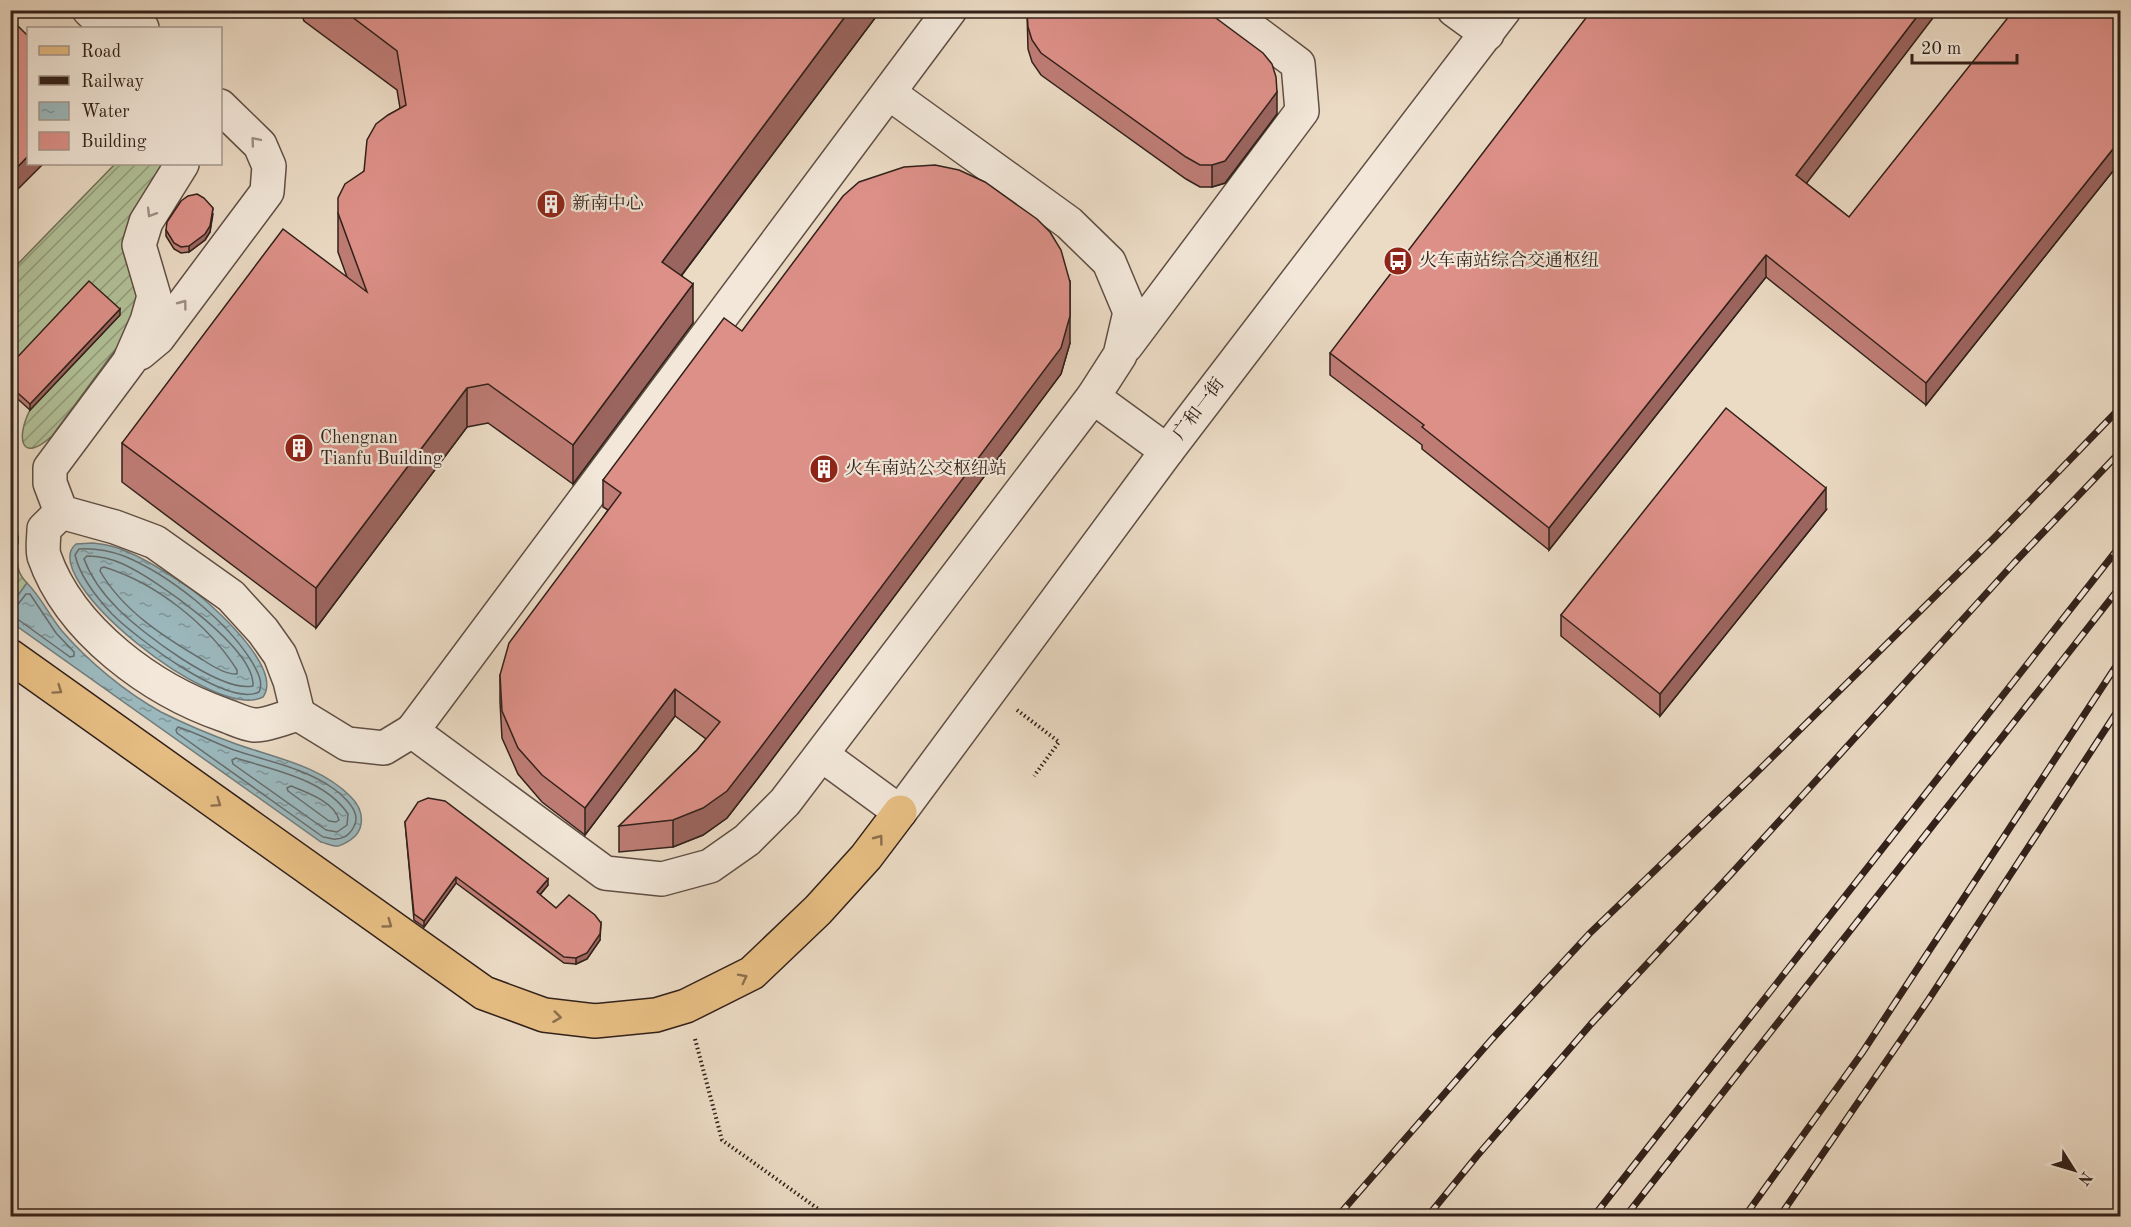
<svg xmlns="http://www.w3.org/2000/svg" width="2131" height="1227" font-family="'Old Standard TT','Noto Serif SC',serif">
<defs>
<pattern id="garden-furrows" width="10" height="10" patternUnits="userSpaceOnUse" patternTransform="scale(1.5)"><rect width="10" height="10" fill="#b2c198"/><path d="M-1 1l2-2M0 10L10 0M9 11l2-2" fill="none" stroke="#919c7b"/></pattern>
<pattern id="water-ripples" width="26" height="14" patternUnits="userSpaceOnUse" patternTransform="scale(1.5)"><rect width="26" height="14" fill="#9bb8bd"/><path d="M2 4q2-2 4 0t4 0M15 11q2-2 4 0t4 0" fill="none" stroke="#7f9599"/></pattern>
</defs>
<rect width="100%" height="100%" fill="#ebdac4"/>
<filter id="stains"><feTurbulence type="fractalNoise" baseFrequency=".00333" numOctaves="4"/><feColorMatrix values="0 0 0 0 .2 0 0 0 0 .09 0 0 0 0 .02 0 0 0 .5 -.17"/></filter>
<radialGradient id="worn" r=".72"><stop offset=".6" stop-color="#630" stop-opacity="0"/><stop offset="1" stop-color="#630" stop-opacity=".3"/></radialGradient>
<g fill="url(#garden-furrows)" stroke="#727159" stroke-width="1.5">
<path d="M115,164h51l-34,163 -80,109c-32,29 -36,1 -22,-26l-19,-39v-100z"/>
<path d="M15,550c4,15 0,20 12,33l-16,22v-51z"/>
</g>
<g fill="url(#water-ripples)" stroke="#717c7c" stroke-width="1.5">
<path d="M93,543c12,1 24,4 35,9 21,9 41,22 60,35 22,15 96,81 75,110 -48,26 -228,-120 -187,-153z"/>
<path d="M27,583c14,14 22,32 35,48 27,31 63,61 99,81 24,12 50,23 75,32 40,14 85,22 115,53 14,14 15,35 -4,45 -1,1 -8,4 -9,4 -5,1 -12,-3 -17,-4l-310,-220v-17z"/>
</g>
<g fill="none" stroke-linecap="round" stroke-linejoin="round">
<g stroke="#666c6c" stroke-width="1.5">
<path d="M79,549c15,-1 31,2 45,7 46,19 103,65 128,106 5,9 12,20 7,30 -32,16 -125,-56 -147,-78 -15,-16 -32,-37 -37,-59z"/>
<path d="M87,556c12,0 25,3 36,8 33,15 132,84 130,122 -33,7 -112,-54 -135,-77 -14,-14 -27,-31 -34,-50z"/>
<path d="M104,567c52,16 104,57 133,103v4c-11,1 -25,-8 -34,-14 -39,-23 -80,-49 -103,-89l1,-3z"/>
<path d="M10,608l6,-1 10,-13h4l26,39 18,19v4l-4,1 -54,-39 -6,-1"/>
<path d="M178,727c19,6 37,16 56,23 33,11 71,18 100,39 7,5 18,15 21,24 4,11 -6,26 -19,26 -4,1 -9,-2 -13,-2l-146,-104 -1,-3z"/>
<path d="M236,758c37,12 89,21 112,56l-1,11 -10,7 -11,-2 -93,-66 -1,-4z"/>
<path d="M291,786c15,6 44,16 48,34l-3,2 -7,-1 -41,-30 -1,-3z"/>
</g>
<g stroke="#604f44" stroke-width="36">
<g id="minor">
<path d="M89,10l19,18"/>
<path d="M124,10l18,18"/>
<path d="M1454,10l33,24"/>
<path d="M1126,346l176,-235 -4,-47 -72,-54"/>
<path d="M140,353l18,-15 109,-146 2,-26 -9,-21 -40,-39"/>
<path d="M1093,397l74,54"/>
<path d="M61,512l-17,17c0,9 -2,19 0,27 26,75 108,134 180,159 9,3 20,9 30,10 10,1 33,-8 44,-11l-8,-33 -10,-26 -17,-24 -32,-35 -76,-54 -40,-15 -54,-15 -11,-29v-15l79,-106 18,-41 7,-25 -15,-51 7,-23 36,-58"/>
<path d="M298,714l49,30 37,4 28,-17 193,142 57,6 48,-13 37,-26 38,-38 308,-405 27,-42 10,-43 -21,-50 -40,-39 -180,-130"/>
<path d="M412,731l538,-721"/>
<path d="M822,755l78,57 267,-361 337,-441"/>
</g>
</g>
<g stroke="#32211a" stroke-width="36">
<path id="major" d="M10,656l474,337 60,22 51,6 61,-6 30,-9 66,-33 66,-63 48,-53 34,-45"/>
</g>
<g stroke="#32211a" stroke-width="4" stroke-dasharray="1.5 3" stroke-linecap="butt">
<path d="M1017,710l42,32 -25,34"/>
<path d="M695,1039l27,101 106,76"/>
</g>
<use href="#minor" stroke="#f2e7d9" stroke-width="33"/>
<use href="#major" stroke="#e6bd82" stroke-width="33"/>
<g stroke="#32211a" stroke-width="7">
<g id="rail">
<path d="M1338,1216l154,-177 97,-105 165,-159 241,-238 125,-129"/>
<path d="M1428,1216l49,-60 114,-132 140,-150 283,-311 106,-111"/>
<path d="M1594,1216l526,-670"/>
<path d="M1626,1216l494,-629"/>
<path d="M1745,1216l117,-163 258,-393"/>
<path d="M1780,1216l149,-217 191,-292"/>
</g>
</g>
<use href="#rail" stroke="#f2e7d9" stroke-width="4.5" stroke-dasharray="14" stroke-linecap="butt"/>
</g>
<g fill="#be7c75" stroke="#32211a" stroke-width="1.5">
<path d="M298,10h583l-199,265 11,48 -120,161 -85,-61 -21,4 -151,201 -194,-146v-39l225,-166 -9,-25v-39l26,-42 36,-63 -3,-18 -93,-69 -3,-8z"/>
<path d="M2121,10v151l-195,244 -160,-128 -217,273 -127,-101v-4l-92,-70v-22l476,-170 43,34z"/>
<path d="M1027,12l250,102 -52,69 -13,4h-12l-14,-8 -145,-104 -9,-13 -4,-13z"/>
<path d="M213,214l-3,18 -5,8 -16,12 -8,1 -7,-4 -8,-13v-6z"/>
<path d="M120,315l-90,95 -20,-18v-27z"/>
<path d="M742,331l328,12 -9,31 -303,404 -31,40 -24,17 -30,12 -54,5v-26l78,-76 9,-11 -31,-23 -90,119 -43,-33 -24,-28 -16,-36 -2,-36v-27l108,-165 -5,-3v-27z"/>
<path d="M1826,510l-166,206 -99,-80v-21z"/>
<path d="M405,822l143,63 -8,10 16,13 44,32 -13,19 -11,5 -12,-1 -108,-80 -32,44 -10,-7z"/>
</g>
<g fill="#9b655f" stroke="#32211a" stroke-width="1.5">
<path d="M850,10h31l-219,291v-39z"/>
<path d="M1922,10h17l-143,187v-22z"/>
<path d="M1277,92v22l-52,69 -13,4v-22z"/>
<path d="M2121,139v22l-195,244v-22z"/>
<path d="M28,156v8h15l-33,33v-22z"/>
<path d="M213,208l-3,24 -5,8 -16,12v-6z"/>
<path d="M1766,255v22l-217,273v-22z"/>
<path d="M1070,282v61l-9,31 -303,404 -31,40 -24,17 -30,12v-27z"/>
<path d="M693,284v39l-120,161v-39z"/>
<path d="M120,309v6l-90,95v-6z"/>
<path d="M467,388v39l-151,201v-40z"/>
<path d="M1826,488v22l-166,206v-22z"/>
<path d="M18,538v6l-8,9v-6z"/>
<path d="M675,689v27l-90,119v-27z"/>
<path d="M456,877v6l-32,44v-6z"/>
<path d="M548,879v6l-11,13v-6z"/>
<path d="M601,923l-1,17 -13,19 -11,5v-6z"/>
</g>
<g fill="#dd9088" stroke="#32211a" stroke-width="1.5">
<path d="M343,10h507l-188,252 31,22 -120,161 -85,-61 -21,4 -151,200 -194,-145 161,-214 84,63 -29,-79v-15l7,-14 19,-13 3,-31 9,-16 12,-9 18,-10 -9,-54z"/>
<path d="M1028,10h177l58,43 9,11 4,13 1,15 -52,69 -13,4h-12l-14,-8 -145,-104 -9,-13 -4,-13 -1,-15z"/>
<path d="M1592,10h330l-126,165 53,42 165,-207h107v129l-195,244 -160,-128 -217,273 -127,-101 2,-2 -94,-72z"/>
<path d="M14,22l14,14v120l-18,19v-149z"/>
<path d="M935,165l24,5 26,12 52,37 13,13 11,18 9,32v34l-9,32 -303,403 -31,40 -24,17 -30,12 -54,6 78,-76 23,-28 -45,-33 -90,119 -43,-33 -24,-27 -16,-37 -2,-36 9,-32 112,-150 -18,-13 121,-162 18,13 101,-135 16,-14 45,-15z"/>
<path d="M197,194l7,4 9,10 -3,18 -5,8 -16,12 -8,1 -7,-4 -8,-13 1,-8 14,-21 7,-5z"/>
<path d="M89,281l31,28 -90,95 -20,-18v-21z"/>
<path d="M1726,408l100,80 -166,206 -99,-79z"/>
<path d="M10,519l4,4 3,7 1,8 -8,9z"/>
<path d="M428,798l17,3 103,78 -11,13 19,16 13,-13 26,20 6,8 -1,11 -13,19 -11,5 -12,-1 -108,-80 -32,44 -10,-7 -9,-92 13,-20z"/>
</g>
<defs><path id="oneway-chevron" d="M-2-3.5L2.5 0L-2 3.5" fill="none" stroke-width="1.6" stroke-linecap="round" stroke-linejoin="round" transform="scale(1.5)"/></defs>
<g stroke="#9c8e83">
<use href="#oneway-chevron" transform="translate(255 141) rotate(-130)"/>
<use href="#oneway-chevron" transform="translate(151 213) rotate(121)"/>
<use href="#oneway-chevron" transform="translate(183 304) rotate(-53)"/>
</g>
<g stroke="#8c6f4e">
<use href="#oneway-chevron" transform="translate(58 690) rotate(35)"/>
<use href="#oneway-chevron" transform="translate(217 803) rotate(35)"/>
<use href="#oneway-chevron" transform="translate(879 839) rotate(-53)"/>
<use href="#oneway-chevron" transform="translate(388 924) rotate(36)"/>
<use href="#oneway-chevron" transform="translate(743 978) rotate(-27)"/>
<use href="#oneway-chevron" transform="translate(557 1017) rotate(7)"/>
</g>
<defs>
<g id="building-disc" transform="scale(1.5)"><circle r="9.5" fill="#8f2418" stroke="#f2e7d9"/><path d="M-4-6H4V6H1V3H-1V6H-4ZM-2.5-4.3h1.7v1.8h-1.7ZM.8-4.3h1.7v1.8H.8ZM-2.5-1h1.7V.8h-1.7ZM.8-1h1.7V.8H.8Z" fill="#fff"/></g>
<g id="bus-disc" transform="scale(1.5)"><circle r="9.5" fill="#8f2418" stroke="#f2e7d9"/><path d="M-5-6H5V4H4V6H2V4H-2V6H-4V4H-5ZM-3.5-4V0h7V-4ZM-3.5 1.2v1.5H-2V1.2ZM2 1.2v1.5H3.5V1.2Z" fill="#fff"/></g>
</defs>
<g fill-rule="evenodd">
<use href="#building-disc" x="551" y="204"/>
<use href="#bus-disc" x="1398" y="261"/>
<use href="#building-disc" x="299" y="448"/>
<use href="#building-disc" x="824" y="469"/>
</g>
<g text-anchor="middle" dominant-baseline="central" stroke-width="4.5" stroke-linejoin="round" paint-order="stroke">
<g font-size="18" fill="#32211a" stroke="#f2e7d9" text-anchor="start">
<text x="572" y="204">新南中心</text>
<text x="1419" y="261">火车南站综合交通枢纽</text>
<text x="320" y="438">Chengnan<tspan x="320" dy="21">Tianfu Building</tspan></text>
<text x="845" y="469">火车南站公交枢纽站</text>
</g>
<g font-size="18" fill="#32211a" stroke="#f2e7d9">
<text transform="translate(1199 409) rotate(-53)">广和一街</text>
</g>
</g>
<rect width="2131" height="1227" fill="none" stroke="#ebdac4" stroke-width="36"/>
<rect x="12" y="12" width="2107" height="1203" fill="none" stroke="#32211a" stroke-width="3"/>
<rect x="18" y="18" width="2095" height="1191" fill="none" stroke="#32211a" stroke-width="1.5"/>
<rect x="27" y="27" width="195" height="138" fill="#f2e7d9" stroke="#a5988d" stroke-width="1.5"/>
<rect x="39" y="46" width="30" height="9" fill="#e6bd82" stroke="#a5988d" stroke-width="1.5"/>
<text x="81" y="57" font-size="18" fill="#32211a">Road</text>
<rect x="39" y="76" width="30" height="9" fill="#32211a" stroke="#a5988d" stroke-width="1.5"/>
<text x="81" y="87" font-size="18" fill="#32211a">Railway</text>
<rect x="39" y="102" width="30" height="18" fill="url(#water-ripples)" stroke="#a5988d" stroke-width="1.5"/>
<text x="81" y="117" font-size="18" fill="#32211a">Water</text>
<rect x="39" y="132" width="30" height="18" fill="#dd9088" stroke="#a5988d" stroke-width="1.5"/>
<text x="81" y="147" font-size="18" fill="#32211a">Building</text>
<g transform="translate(2074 1170) rotate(127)" stroke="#f2e7d9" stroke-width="4.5" paint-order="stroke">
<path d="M0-4.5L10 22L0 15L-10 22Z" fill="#32211a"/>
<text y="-9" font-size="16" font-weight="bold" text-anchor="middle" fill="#32211a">N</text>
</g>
<path d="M1912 54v9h105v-9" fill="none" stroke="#32211a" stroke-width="3"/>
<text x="1921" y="54" font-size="18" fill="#32211a" stroke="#f2e7d9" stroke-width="4.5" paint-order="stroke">20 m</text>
<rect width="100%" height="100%" filter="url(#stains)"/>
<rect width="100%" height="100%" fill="url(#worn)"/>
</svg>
